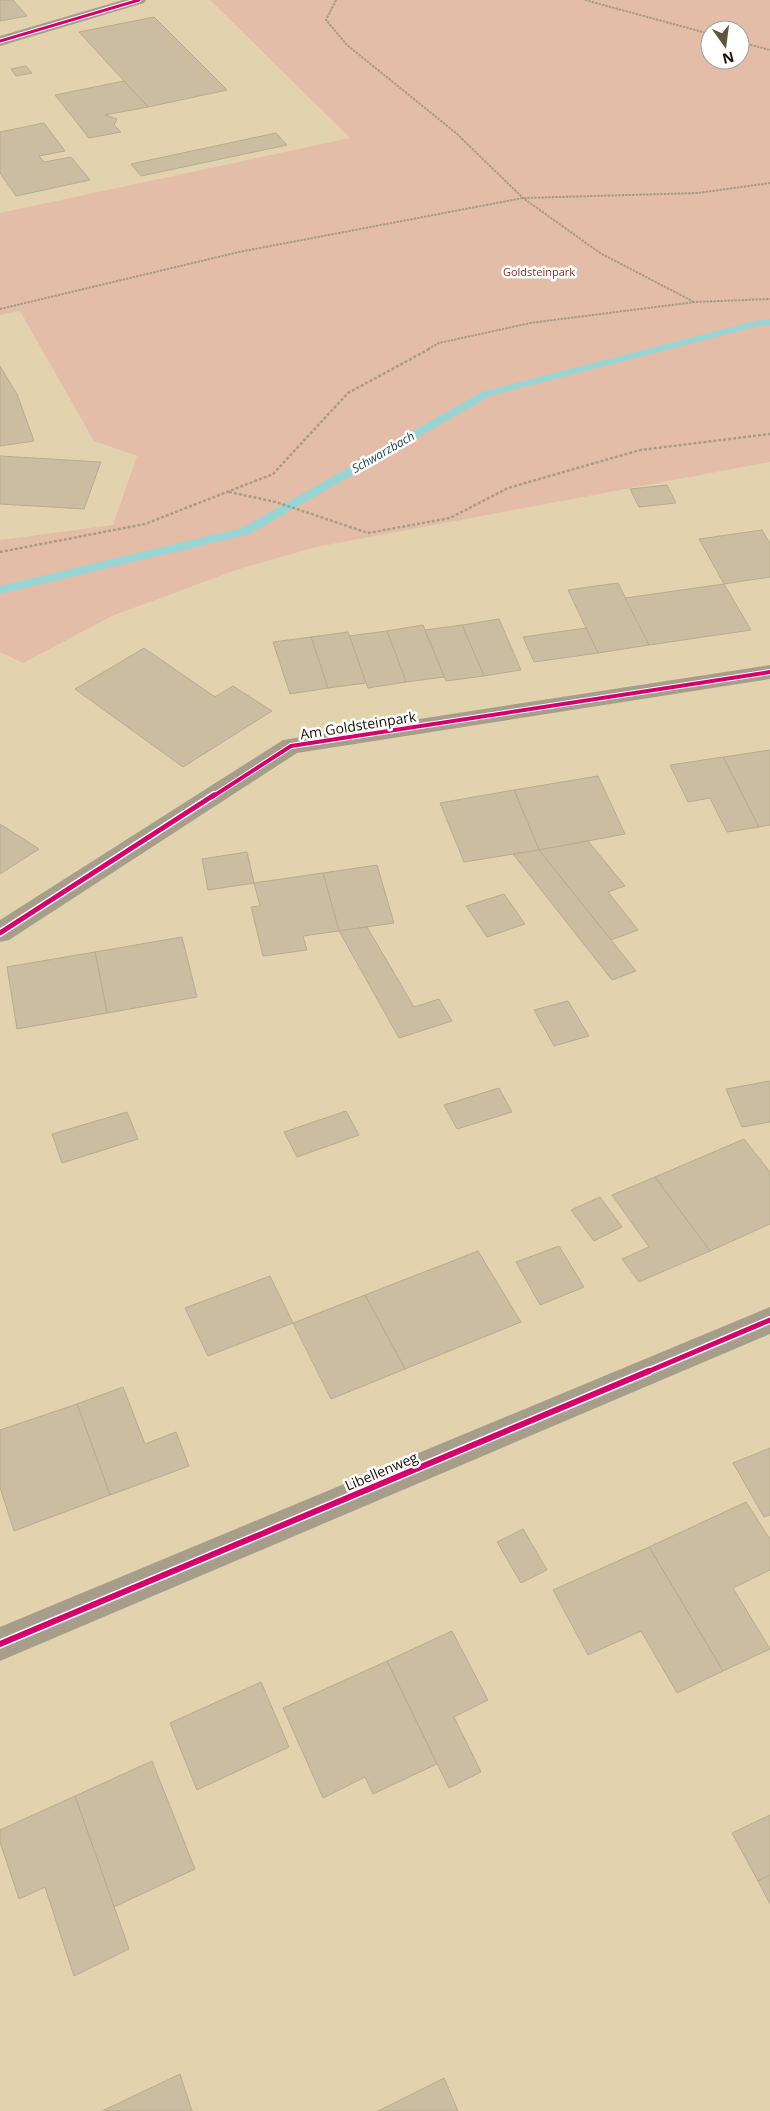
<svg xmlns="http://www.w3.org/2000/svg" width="770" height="2111" font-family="'Open Sans',sans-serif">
<rect width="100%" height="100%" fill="#e2d3ae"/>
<path fill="#e4bda8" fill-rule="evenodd" d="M210,0h560v462l-454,85 -80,23 -124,46 -89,47 -23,-11v-112l113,-15 24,-69 -43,-15 -74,-130 -20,4v-102l350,-75zM710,30h30v30h-30z"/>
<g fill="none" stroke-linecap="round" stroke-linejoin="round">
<path fill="#98d5d4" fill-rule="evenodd" d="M770,319v6l-11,1 -269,70 -240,138 -250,60v-8l242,-58 240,-136 273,-71z"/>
</g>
<g fill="#cabda1" stroke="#b8ac8f">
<path d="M0,0h13l14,16 -27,5z"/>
<path d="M154,17l73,73 -79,17 -69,-75z"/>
<path d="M26,66l6,7 -16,3 -5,-7z"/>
<path d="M124,81l24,26 -43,8 12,4 -3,6 7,7 -32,6 -34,-43z"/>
<path d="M44,123l21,28 -26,5 5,6 27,-5 19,23 -74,16 -16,-23v-41z"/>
<path d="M276,133l11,12 -146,31 -10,-12z"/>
<path d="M0,366l17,28 17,47 -34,5z"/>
<path d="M0,456l101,6 -17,47 -84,-5z"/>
<path d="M667,485l9,18 -37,4 -9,-18z"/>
<path d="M762,530l8,13v34l-46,7 -25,-45z"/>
<path d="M618,583l31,62 -51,8 -30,-63z"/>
<path d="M724,584l27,46 -102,15 -24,-47z"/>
<path d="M499,619l22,51 -37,6 -22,-51z"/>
<path d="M423,625l21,52 -38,5 -19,-51z"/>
<path d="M462,625l22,51 -38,5 -21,-51z"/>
<path d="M586,628l12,25 -64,9 -11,-25z"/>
<path d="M387,631l19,51 -38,6 -19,-52z"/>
<path d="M348,632l18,51 -38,5 -17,-51z"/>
<path d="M311,637l17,51 -38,6 -17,-52z"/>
<path d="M144,648l71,49 18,-11 39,25 -89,56 -108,-78z"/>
<path d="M770,750v75l-11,2 -36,-70z"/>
<path d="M723,757l36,70 -32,5 -17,-34 -22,4 -18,-37z"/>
<path d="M598,776l27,58 -86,16 -25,-60z"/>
<path d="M514,790l25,60 -75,12 -24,-59z"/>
<path d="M0,824l39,25 -39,25z"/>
<path d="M588,841l37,45 -17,6 30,38 -27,10 -72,-90z"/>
<path d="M539,850l72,90 25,31 -24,9 -99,-126z"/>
<path d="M247,852l7,31 -46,7 -6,-31z"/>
<path d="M377,865l17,58 -55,8 -16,-58z"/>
<path d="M323,873l16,58 -36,5 4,14 -44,6 -12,-49 9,-1 -6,-23z"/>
<path d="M504,894l21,30 -38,13 -21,-31z"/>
<path d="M367,927l47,80 25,-8 13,22 -53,17 -60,-107z"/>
<path d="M182,937l15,60 -90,16 -12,-61z"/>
<path d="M95,952l12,61 -90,16 -10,-62z"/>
<path d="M568,1001l21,35 -35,10 -20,-36z"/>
<path d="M770,1081v41l-28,5 -16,-38z"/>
<path d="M499,1088l13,24 -55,17 -13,-24z"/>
<path d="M346,1111l13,24 -62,22 -13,-25z"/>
<path d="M127,1112l11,27 -76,24 -10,-29z"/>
<path d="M744,1139l26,33v52l-60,27 -55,-74z"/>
<path d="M655,1177l55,74 -71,31 -17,-23 27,-12 -37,-52z"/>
<path d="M600,1197l22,30 -28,14 -23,-31z"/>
<path d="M559,1246l25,41 -44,18 -24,-43z"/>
<path d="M478,1251l43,71 -116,47 -40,-74z"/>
<path d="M270,1276l23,47 -85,33 -23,-48z"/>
<path d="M365,1295l40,74 -74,30 -38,-76z"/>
<path d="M123,1387l22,57 31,-12 13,34 -79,29 -33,-91z"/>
<path d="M77,1404l33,91 -96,36 -14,-44v-57z"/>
<path d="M770,1448v67l-6,2 -31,-54z"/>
<path d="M746,1502l24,37v31l-37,18 37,61 -47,22 -74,-124z"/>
<path d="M523,1529l24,41 -26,13 -24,-41z"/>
<path d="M649,1547l74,124 -46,22 -36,-62 -53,24 -35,-65z"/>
<path d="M452,1631l36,69 -34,17 27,55 -32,16 -62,-127z"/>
<path d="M387,1661l50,103 -64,30 -8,-17 -42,21 -40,-90z"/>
<path d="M261,1682l28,65 -92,43 -27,-67z"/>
<path d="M152,1761l43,108 -81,38 -39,-111z"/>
<path d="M75,1796l54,153 -55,27 -29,-89 -26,12 -19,-57v-12z"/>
<path d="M770,1815v60l-12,6 -26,-48z"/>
<path d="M770,1875v29l-12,-23z"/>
<path d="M180,2074l12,37h-90z"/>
<path d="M444,2078l14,33h-80z"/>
</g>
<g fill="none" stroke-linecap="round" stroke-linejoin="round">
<g stroke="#a69d87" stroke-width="2" stroke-dasharray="2.5 1" stroke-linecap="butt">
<path d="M336,0l-10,20 21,25 109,88 67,65 77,55 94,49"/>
<path d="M585,0l125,34"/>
<path d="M740,42l30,8"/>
<path d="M0,309l239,-57 284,-54 175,-5 72,-10"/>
<path d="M428,349l11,-6 91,-20 165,-21 75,-3"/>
</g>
<g stroke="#a69d87" stroke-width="2.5" stroke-dasharray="3 2" stroke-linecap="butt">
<path d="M229,492l47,10 92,31 82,-15 58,-30 132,-38 130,-16"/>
<path d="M0,552l145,-28 128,-50 75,-81 83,-45"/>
</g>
<g fill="#a69e8a" fill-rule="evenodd">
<path d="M123,0h23l-2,3 -144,43v-10z"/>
<path d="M770,665v14l-473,74 -288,187 -9,2v-22l283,-180z"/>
<path d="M770,1307v27l-770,327v-34z"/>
</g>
<g stroke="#fff" stroke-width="5">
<path id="cycleway-far3" d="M0,41l139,-41"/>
</g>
<g stroke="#fff" stroke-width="6">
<path id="cycleway-far2" d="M212,797l79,-51 479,-74"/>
</g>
<g stroke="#fff" stroke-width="8">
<g id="cycleway-far1">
<path d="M0,933l214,-138"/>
<path d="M647,1372l123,-52"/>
</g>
</g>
<g stroke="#fff" stroke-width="9">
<path id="cycleway" d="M0,1644l649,-273"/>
</g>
<use href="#cycleway-far3" stroke="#d6006c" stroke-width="3"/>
<use href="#cycleway-far2" stroke="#d6006c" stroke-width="4"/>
<use href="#cycleway-far1" stroke="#d6006c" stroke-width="5"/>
<use href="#cycleway" stroke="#d6006c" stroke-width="6"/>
</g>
<g text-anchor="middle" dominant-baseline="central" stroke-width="5" stroke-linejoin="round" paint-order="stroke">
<g font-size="11" fill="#89312a" stroke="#fff">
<text x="539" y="271">Goldsteinpark</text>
</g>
<g font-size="12" font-style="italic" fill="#1c484e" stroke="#fff">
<text transform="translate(383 452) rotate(-30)">Schwarzbach</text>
</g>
<g font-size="14" fill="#1a0f00" stroke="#fff">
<text transform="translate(358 725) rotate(-9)">Am Goldsteinpark</text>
<text transform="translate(381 1471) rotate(-23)">Libellenweg</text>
</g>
</g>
<g transform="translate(725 45) rotate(166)"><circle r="24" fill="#ffffff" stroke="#a39f99"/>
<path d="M0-4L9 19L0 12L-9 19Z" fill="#60543d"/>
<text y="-8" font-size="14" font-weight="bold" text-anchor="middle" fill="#1a0f00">N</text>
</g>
</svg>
